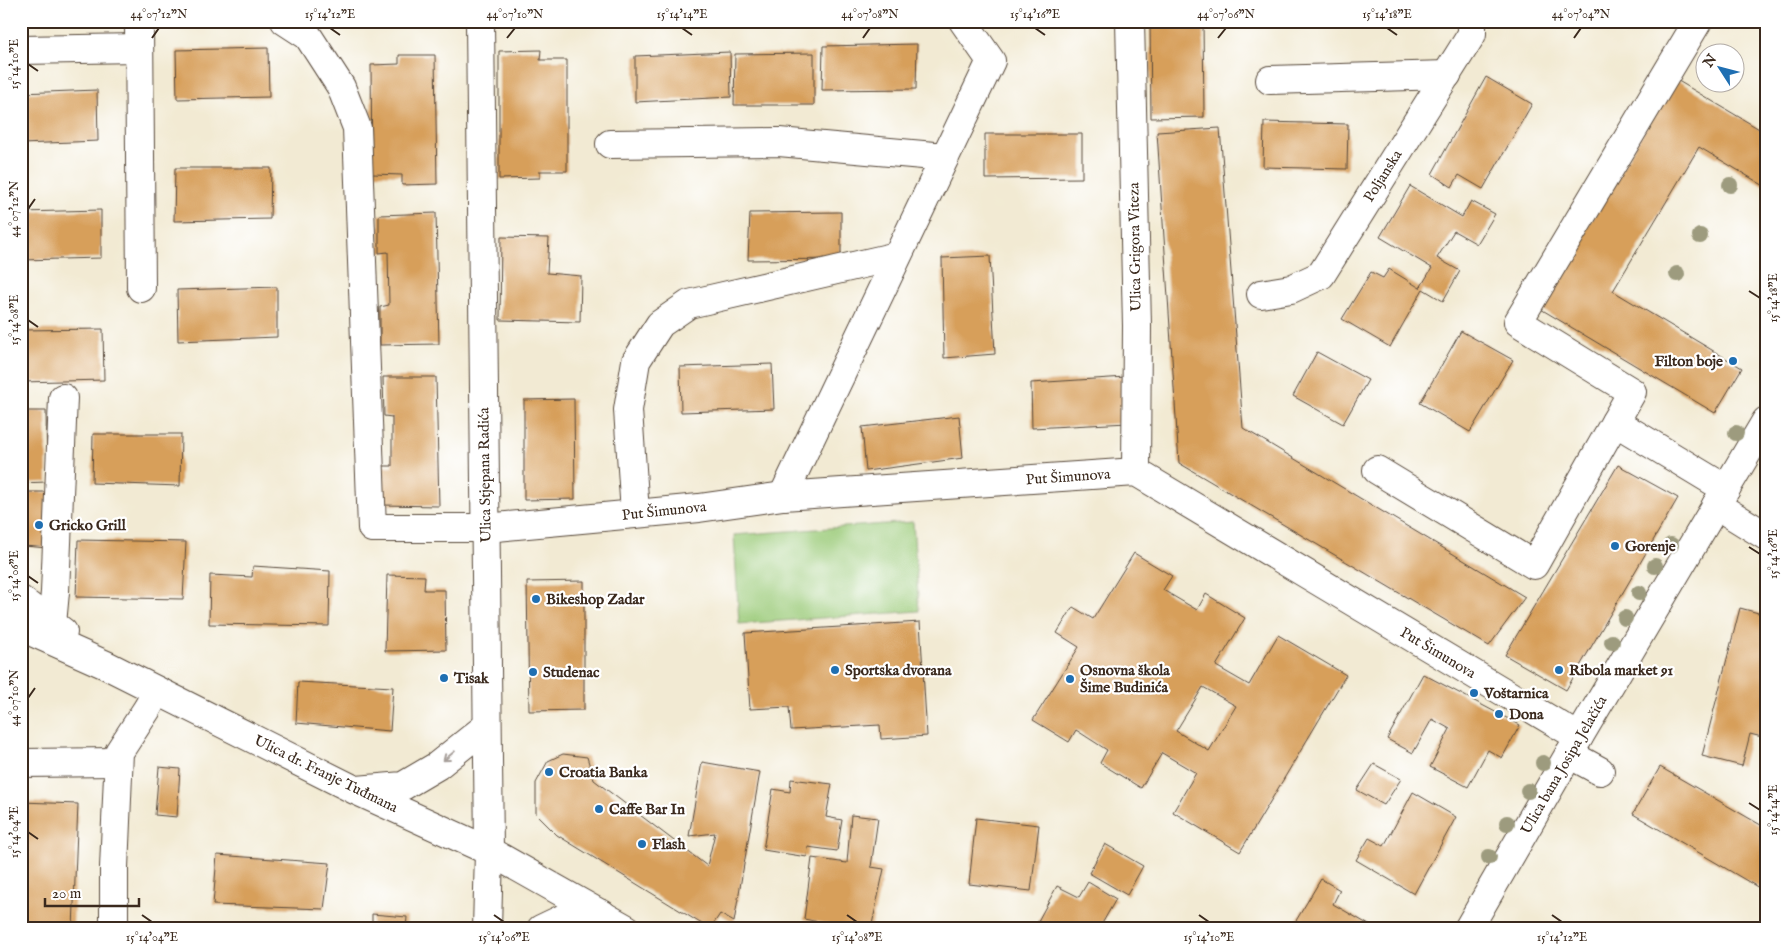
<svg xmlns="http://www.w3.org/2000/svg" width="1787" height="950" font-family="'IM FELL English',serif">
<rect width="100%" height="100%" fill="#fff"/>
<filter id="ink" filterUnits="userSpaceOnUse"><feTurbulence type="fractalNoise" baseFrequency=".02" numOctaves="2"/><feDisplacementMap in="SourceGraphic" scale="10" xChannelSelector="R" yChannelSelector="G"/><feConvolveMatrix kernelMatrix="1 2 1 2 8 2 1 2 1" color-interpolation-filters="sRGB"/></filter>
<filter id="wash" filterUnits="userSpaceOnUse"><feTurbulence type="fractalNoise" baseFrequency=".0096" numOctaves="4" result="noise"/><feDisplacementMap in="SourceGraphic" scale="20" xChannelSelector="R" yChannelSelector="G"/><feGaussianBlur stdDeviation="1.12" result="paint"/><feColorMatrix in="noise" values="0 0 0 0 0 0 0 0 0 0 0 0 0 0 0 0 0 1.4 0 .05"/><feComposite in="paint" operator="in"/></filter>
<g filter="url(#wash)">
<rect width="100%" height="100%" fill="#f2ead3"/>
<path fill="#9bcb79" stroke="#6b7a4c" d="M913,522l6,89 -180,13 -5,-89z"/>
<g id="blocks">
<g fill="#d79f5a" fill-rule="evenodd">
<path d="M1150,21h53l1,96 -53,1z"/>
<path d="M917,44l-1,45 -94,1 1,-44z"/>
<path d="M268,48l1,49 -92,2 -1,-49z"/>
<path d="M541,50l-1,10h27v111h-27v7l-41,1v-128z"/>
<path d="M730,52l1,45 -96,5v-46z"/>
<path d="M814,53v52h-80l1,-51z"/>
<path d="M399,55h36l2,129 -35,1v-10l-30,-1 -1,-109 28,-1z"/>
<path d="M1486,77l46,27 -49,85 -24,-14 -7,12 -20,-13z"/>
<path d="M1675,79l91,54v54l-67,-40 -86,144 129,77 -27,45 -176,-105z"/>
<path d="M97,90l1,51 -77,3v-51z"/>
<path d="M1264,122l84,2 -1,45 -84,-2z"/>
<path d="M1220,128l23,300 282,169 -36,49 -310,-183 -22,-331z"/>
<path d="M985,134h97v44l-97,1z"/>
<path d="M175,168h96l-1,51 -96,2z"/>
<path d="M1410,186l52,31 9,-16 24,13 -18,30 -23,-13 -17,27 23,13 -17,30 -20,-12 -33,58 -48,-28 29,-47 12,6 6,-9 31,19 12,-20 -52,-31z"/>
<path d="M101,210v48l-80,2v-48z"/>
<path d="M841,212v47l-93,1 2,-47z"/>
<path d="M436,213l3,131 -59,1v-38l9,-2 -1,-53 -9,1v-38z"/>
<path d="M501,237l48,1 -2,35 34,3 -1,46 -80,-2z"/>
<path d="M990,256l5,98 -51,4 -2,-100z"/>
<path d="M277,287v50l-99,4 -1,-51z"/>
<path d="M103,329l1,51 -83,2v-52z"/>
<path d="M1461,331l52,29 -43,72 -50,-29z"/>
<path d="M1317,352l51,28 -25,44 -50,-28z"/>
<path d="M772,364l2,45 -93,3 -1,-45z"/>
<path d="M383,377h53l3,129 -57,-1v-39h10v-49l-8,-1z"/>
<path d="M1126,377l2,46 -96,5 -1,-45z"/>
<path d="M574,399l1,100 -51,1v-100z"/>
<path d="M21,411h25l1,71 -26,1z"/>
<path d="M959,416l4,42 -97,13 -4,-44z"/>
<path d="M93,434h88l-1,52 -88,-3z"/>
<path d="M1618,465l60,33 -112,192 -61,-35z"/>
<path d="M21,492h30l-3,56 -24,-2 1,-21h-4z"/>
<path d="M78,540l108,2 -3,57 -107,-2z"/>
<path d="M1134,553l38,23 -9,14 34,20 9,-16 39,24 -29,48 33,19 29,-50 68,40 -106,177 -67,-40 23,-39 -34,-20 -21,35 -41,-25 7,-13 -31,-20 -7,12 -36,-22 46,-73 -22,-14 16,-26 20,12zM1203,687l33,19 -27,45 -33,-20z"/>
<path d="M253,566l77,5 -1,55 -120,-2 1,-49 42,2z"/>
<path d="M387,575l38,1 -1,14h21l1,60 -61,1z"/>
<path d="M584,581v129l-55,1 -2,-129z"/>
<path d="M1740,608l26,7v123l-16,-4 -8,32 -40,-10z"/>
<path d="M920,622l7,114 -46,3 -1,-14 -89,5 -2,-23 -39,2 -5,-76z"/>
<path d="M1423,674l97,51 -18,33 -14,-8 -20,37 -38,-20 20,-38 -18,-10 -19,34 -26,-14z"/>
<path d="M298,682l95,5 -3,44 -94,-8z"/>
<path d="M563,754l24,3 7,23 113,86 8,-33 -26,3 13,-74 58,10 -26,150 -14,-8 -10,15 -153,-94 -21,-21v-31l12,-22z"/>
<path d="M1374,764l27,15 -17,26 -27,-15z"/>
<path d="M159,767l21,2 -3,48 -22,-2z"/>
<path d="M1660,767l106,61v64l-133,-78z"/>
<path d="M791,779l41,5 -6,33 16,3 -5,31 -29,-4 -1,10 -44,-7 10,-61 17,3z"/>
<path d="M1413,792l43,25 -42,77 -58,-34 13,-22 15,8z"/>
<path d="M21,802l57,2 -5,125h-52z"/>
<path d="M851,815l27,3 -7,49 13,2 -13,60h-18l-49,-10 8,-61 35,5z"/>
<path d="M976,818l63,7 -8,66 -62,-7z"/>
<path d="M1105,844l38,22 -16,29 -38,-22z"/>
<path d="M217,855l113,8 -6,46 -111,-4z"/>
<path d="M1321,879l19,11 -7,14 43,25h-85z"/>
<path d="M1088,882l28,17 -17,30h-47l-14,-8 19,-35 22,11z"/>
<path d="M372,914l35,3 -1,12h-34z"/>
</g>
</g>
</g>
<g filter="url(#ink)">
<use href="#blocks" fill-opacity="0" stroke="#564739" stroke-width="1"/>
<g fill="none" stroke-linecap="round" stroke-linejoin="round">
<g stroke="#564739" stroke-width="30">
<g id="minor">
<path d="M139,21l2,267"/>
<path d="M285,21l23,15 33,51 16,41 15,400h114l213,-20 84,-12 353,-24 443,265"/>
<path d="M480,21l9,830 -2,78"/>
<path d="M1130,21l7,305 -1,146"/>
<path d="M1698,21l-180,301 114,70 -17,30 111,67"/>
<path d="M21,50l118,-2"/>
<path d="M1270,80l177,-5"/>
<path d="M610,144l169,-2 166,15"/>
<path d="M1261,294l30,-5 30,-14 151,-241v-13"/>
<path d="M1377,470l157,95 81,-143"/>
<path d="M783,496l208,-435 -28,-40"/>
<path d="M1716,505l50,31"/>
<path d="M635,513l-7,-103 8,-49 24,-37 29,-20 208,-48"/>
<path d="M21,600l42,32"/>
<path d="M52,624l3,-32 8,-194"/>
<path d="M1569,754l31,17"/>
<path d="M21,763l97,-1"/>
<path d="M114,929v-61l5,-116 28,-43 10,-18"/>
<path d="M1468,929l111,-192 187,-316"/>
</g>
</g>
<g stroke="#564739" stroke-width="30">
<g id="major">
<path d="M21,627l85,38 249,125 134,61 138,78"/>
<path d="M357,790l46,-4 34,-20 50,-40"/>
<path d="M541,929l23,-11 38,-4"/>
</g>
</g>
<use href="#minor" stroke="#fff" stroke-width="28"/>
<use href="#major" stroke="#fff" stroke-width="28"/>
</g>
<g fill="#9d9b7e">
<circle cx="1730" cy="185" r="8"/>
<circle cx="1700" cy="236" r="8"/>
<circle cx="1677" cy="274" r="8"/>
<circle cx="1736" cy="433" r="8"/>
<circle cx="1671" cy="545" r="8"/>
<circle cx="1655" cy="566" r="8"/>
<circle cx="1639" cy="593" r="8"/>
<circle cx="1625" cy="618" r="8"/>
<circle cx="1612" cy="642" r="8"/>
<circle cx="1543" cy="763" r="8"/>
<circle cx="1528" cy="791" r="8"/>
<circle cx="1507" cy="823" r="8"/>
<circle cx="1489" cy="857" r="8"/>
</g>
<defs><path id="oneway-shaft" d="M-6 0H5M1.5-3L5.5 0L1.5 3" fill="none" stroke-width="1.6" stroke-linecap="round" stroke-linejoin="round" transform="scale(1.25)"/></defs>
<use stroke="#a79f9a" href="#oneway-shaft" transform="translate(449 756) rotate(141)"/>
</g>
<path fill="none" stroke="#3b2a1e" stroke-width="2" d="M330,28l10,7M682,28l10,7M1035,28l10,7M1387,28l10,7M152,38l7,-10M507,38l8,-10M863,38l7,-10M1218,38l8,-10M1574,38l7,-10M28,64l10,7M28,209l7,-10M1749,291l11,7M28,320l10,7M1749,547l11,7M28,576l10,7M28,698l7,-10M1749,803l11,7M28,832l10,7M142,915l10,7M494,915l10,7M847,915l10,7M1199,915l10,7M1552,915l10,7"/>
<g fill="#1f6fb2" stroke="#fff" stroke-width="2">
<circle cx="1733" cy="361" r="5"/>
<circle cx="39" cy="525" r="5"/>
<circle cx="1615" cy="546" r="5"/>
<circle cx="536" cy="599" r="5"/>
<circle cx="835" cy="670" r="5"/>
<circle cx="1559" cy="670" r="5"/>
<circle cx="533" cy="672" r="5"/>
<circle cx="444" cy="678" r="5"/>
<circle cx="1070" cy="679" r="5"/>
<circle cx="1474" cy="693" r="5"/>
<circle cx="1499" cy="714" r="5"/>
<circle cx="549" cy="772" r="5"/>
<circle cx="599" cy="809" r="5"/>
<circle cx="642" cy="844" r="5"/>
</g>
<g text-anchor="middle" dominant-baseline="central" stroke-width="4.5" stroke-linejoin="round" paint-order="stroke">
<g font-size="15" fill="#3b2a1e" stroke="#fff">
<text transform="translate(1383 176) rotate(-58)">Poljanska</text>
<text transform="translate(1135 247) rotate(-91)">Ulica Grigora Viteza</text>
<text transform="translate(485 475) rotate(-91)">Ulica Stjepana Radića</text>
<text transform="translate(1068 477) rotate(-4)">Put Šimunova</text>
<text transform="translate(664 511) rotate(-6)">Put Šimunova</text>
<text transform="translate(1438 653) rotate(31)">Put Šimunova</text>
<text transform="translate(1564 765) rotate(-60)">Ulica bana Josipa Jelačića</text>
<text transform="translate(326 774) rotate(26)">Ulica dr. Franje Tuđmana</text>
</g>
<g font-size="15" font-weight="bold" fill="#3b2a1e" stroke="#fff" text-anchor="start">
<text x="1723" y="361" text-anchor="end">Filton boje</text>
<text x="49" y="525">Gricko Grill</text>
<text x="1625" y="546">Gorenje</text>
<text x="546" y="599">Bikeshop Zadar</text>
<text x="845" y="670">Sportska dvorana</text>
<text x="1080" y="670">Osnovna škola<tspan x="1080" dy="17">Šime Budinića</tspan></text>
<text x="1569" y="670">Ribola market 91</text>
<text x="543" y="672">Studenac</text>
<text x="454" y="678">Tisak</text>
<text x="1484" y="693">Voštarnica</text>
<text x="1509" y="714">Dona</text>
<text x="559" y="772">Croatia Banka</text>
<text x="609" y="809">Caffe Bar In</text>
<text x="652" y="844">Flash</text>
</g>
</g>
<rect width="1787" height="950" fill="none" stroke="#fff" stroke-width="55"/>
<g transform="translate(1720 68) rotate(306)"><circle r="24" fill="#ffffff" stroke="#b1aaa5"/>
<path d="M0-4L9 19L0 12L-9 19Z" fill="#1f6fb2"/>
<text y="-8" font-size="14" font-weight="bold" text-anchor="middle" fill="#3b2a1e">N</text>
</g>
<path d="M45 898v8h94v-8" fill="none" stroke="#3b2a1e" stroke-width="2.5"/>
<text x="52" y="898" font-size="15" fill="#3b2a1e" stroke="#ffffff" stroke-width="4" paint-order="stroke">20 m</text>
<rect x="28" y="28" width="1732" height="894" fill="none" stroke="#3b2a1e" stroke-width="2"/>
<g font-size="12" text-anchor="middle" fill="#3b2a1e">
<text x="159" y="18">44°07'12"N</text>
<text x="330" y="18">15°14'12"E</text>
<text x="515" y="18">44°07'10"N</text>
<text x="682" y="18">15°14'14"E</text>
<text x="870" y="18">44°07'08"N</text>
<text x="1035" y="18">15°14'16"E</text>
<text x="1226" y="18">44°07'06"N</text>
<text x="1387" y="18">15°14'18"E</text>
<text x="1581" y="18">44°07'04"N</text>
<text transform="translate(14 64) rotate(-90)" y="4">15°14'10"E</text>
<text transform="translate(14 209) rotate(-90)" y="4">44°07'12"N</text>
<text transform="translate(1773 298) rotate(-90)" y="4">15°14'18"E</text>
<text transform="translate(14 320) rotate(-90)" y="4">15°14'08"E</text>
<text transform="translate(1773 554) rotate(-90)" y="4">15°14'16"E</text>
<text transform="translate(14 576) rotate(-90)" y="4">15°14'06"E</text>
<text transform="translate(14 698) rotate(-90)" y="4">44°07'10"N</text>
<text transform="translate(1773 810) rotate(-90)" y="4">15°14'14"E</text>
<text transform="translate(14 832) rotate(-90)" y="4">15°14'04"E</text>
<text x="152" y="941">15°14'04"E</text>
<text x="504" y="941">15°14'06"E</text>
<text x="857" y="941">15°14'08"E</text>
<text x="1209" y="941">15°14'10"E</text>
<text x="1562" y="941">15°14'12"E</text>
</g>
</svg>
